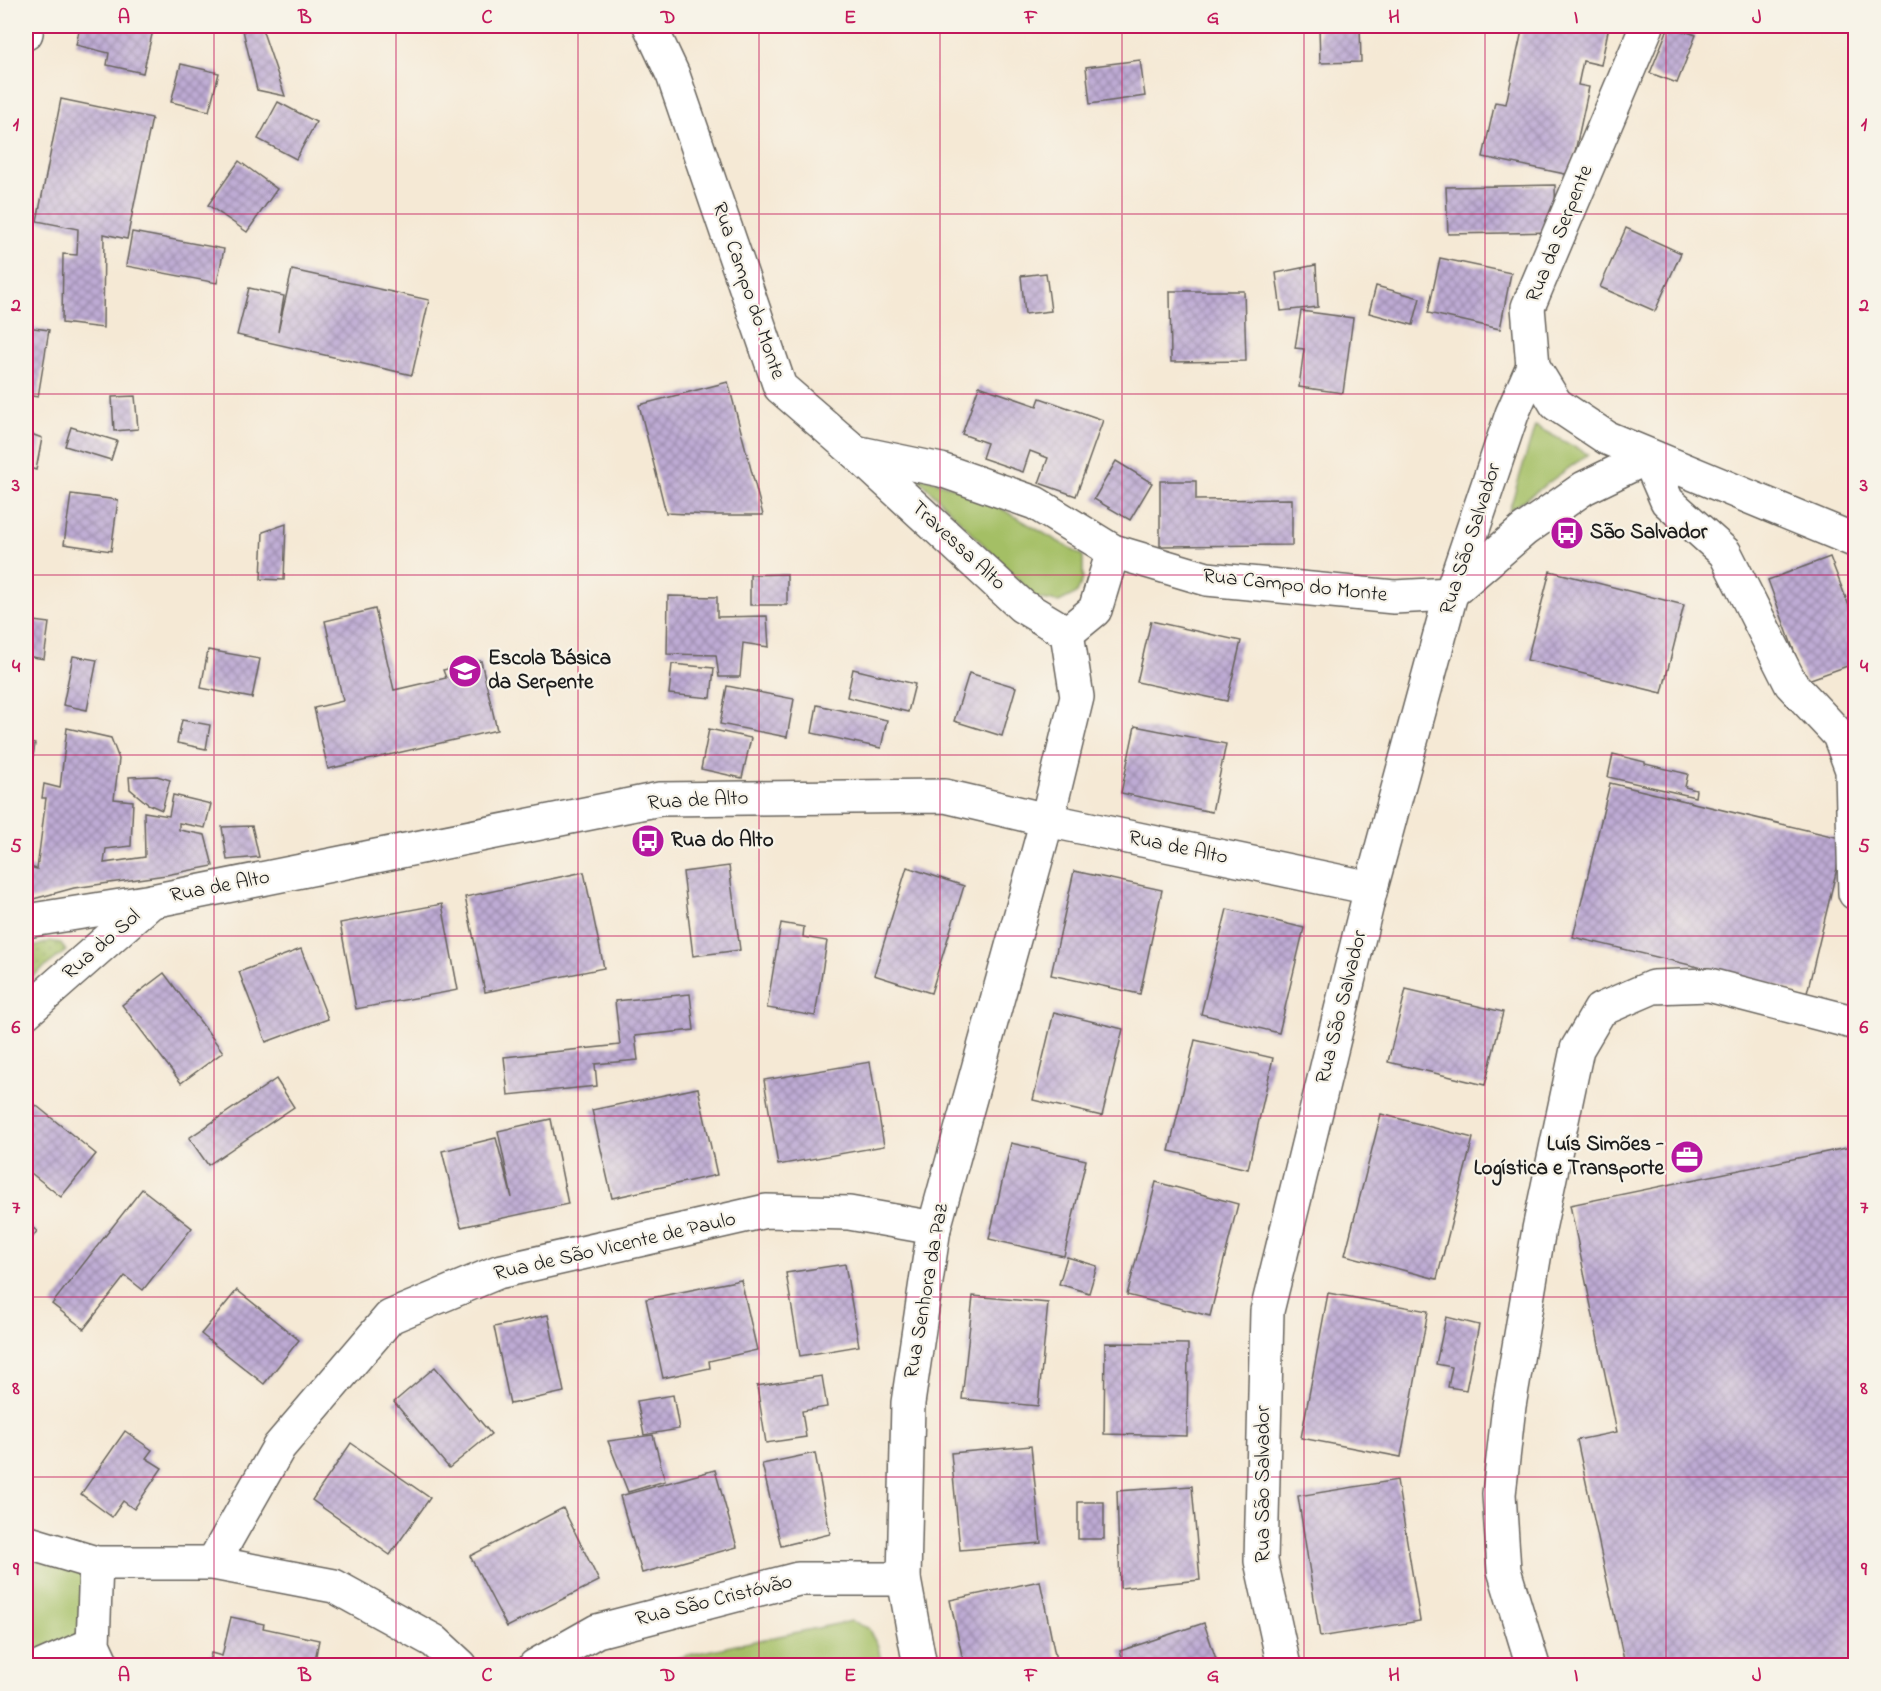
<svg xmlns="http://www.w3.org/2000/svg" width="1881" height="1691" font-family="'Indie Flower',sans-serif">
<defs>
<pattern id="garden-dots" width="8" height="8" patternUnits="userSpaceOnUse" patternTransform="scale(1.5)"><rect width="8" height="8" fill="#a4bf65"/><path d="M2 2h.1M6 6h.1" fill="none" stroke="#859a52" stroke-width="1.8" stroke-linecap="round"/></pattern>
<pattern id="building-cross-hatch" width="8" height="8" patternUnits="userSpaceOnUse" patternTransform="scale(1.5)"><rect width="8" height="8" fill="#beabd4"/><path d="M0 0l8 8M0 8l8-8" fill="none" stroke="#9a8aab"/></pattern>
</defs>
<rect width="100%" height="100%" fill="#f7f3e8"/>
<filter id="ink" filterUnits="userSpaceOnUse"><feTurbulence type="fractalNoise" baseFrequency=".0167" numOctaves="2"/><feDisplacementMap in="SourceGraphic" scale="12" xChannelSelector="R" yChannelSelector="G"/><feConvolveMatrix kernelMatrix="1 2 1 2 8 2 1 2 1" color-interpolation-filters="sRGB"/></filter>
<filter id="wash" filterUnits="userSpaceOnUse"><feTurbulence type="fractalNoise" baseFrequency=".008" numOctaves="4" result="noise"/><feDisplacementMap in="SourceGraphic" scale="24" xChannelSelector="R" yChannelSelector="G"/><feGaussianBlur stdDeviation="1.35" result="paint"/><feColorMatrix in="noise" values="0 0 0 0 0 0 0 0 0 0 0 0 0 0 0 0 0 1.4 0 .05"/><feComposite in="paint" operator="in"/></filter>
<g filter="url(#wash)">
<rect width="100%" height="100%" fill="#f5e9d5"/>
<g fill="#a4bf65" stroke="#606e40" stroke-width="1.5">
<path d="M1535,426l53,28 -79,57z"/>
<path d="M915,475l63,20 105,61v23l-6,14 -18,9 -23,-4z"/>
<path d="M26,1549l63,18 -1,72 -62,26z"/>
<path d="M851,1621l17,7 10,18 4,19h-230l36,-10z"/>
</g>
<path fill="url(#garden-dots)" stroke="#606e40" stroke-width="1.5" d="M50,941l11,2 5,8 -40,30v-31z"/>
<g id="blocks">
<g fill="url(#building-cross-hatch)">
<path d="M80,26h74l-11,47 -36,-8 2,-12 -33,-8z"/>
<path d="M242,26h19l24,70 -28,-6z"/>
<path d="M1319,26h41l1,36 -41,1z"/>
<path d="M1523,26h86l-8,39 -18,-4 -5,24 11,2 -19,88 -87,-18 12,-55 11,2z"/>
<path d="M1669,26l27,9 -19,48 -27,-10z"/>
<path d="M1140,60l5,36 -55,8 -4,-37z"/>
<path d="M181,64l38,9 -10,38 -38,-9z"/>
<path d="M61,99l91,19 -25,121 -23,-5 -1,94 -41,-5 1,-69 14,1 1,-26 -41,-8z"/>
<path d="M278,102l38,20 -20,37 -38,-20z"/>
<path d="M239,161l38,28 -30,43 -39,-27z"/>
<path d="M1555,185l1,47 -108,2 -2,-47z"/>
<path d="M1626,228l55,25 -26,58 -55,-24z"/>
<path d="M132,232l92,17 -7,34 -91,-17z"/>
<path d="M1440,258l71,15 -11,56 -72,-16z"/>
<path d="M1316,265l2,42 -37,4 -5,-38z"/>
<path d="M292,270l137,30 -17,75 -175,-40 12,-47 35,8 -6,36z"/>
<path d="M1046,273l5,38 -26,3 -4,-38z"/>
<path d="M1376,286l44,12 -7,27 -44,-12z"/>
<path d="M1170,291h74l2,70 -75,1z"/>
<path d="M1301,311l52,7 -10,75 -44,-6 5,-38 -9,-1z"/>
<path d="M26,327l23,3 -11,67 -12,-2z"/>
<path d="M728,382l35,133h-52l-45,-2 -27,-108z"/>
<path d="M979,386l58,20 3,-8 63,22 -27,76 -37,-13 9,-25 -18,-7 -7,21 -41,-14 5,-15 -25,-9z"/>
<path d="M135,396l3,33 -24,2 -2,-34z"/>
<path d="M71,427l46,14 -6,19 -46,-14z"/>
<path d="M26,432l16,6 -6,32 -10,-3z"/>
<path d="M1116,461l36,22 -22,37 -36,-21z"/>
<path d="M1160,481h36v19l96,-1v46l-132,1z"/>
<path d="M71,494l47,6 -7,51 -47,-7z"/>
<path d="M286,524l-2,56 -23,-1 2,-47z"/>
<path d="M1830,557l26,67v39l-51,18 -37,-101z"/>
<path d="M1550,571l134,34 -22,88 -135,-33z"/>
<path d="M787,574v31h-37v-30z"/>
<path d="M668,596l49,1v20l50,-1 2,31 -26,-4 -3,34h-21l-3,-22 -49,-1z"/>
<path d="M375,609l19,81 52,-12 -3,-8 38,-9 16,69 -169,39 -14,-61 29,-7 -18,-80z"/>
<path d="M26,620l23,3 -5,36 -18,-3z"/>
<path d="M1151,621l90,20 -14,60 -90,-19z"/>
<path d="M208,650l52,9 -8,39 -51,-10z"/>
<path d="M73,656l24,4 -10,50 -24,-5z"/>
<path d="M672,664l42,4 -3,30 -42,-4z"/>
<path d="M853,669l62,15 -7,28 -61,-15z"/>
<path d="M969,673l47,14 -14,49 -48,-15z"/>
<path d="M727,686l67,13 -7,38 -67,-13z"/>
<path d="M817,705l70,15 -6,28 -69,-15z"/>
<path d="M182,720l28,5 -4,24 -29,-6z"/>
<path d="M1135,726l91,18 -14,68 -91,-19z"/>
<path d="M67,728l44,10 8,21 -5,40 19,2 -2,45 -25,3 -2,14 41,-6 -1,-45 25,4 4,-21 38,9 -6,24 -26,-5v7l26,5 8,31 -47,9 -92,13 -48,13v-35l11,3 9,-71h-4l2,-14 16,4z"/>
<path d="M709,729l42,9 -9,40 -41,-9z"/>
<path d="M26,742l9,2 -5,30 -4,-1z"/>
<path d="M1613,754l32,8v2l43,10 -3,13 11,3 -1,7 -87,-20z"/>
<path d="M157,776l13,4 -8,30 -14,-6 -18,-15 -1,-12z"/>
<path d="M1610,783l234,56 -37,154 -234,-56z"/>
<path d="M26,798l3,1 -2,26h-1z"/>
<path d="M252,826l7,31 -32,3 -5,-33z"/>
<path d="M729,866l11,84 -47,6 -10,-84z"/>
<path d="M907,867l57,19 -33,107 -57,-18z"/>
<path d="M1074,871l88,19 -22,104 -89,-19z"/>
<path d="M584,872l20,96 -119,24 -20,-95z"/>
<path d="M442,904l16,86 -102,19 -16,-86z"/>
<path d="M1227,909l77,19 -25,105 -78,-19z"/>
<path d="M781,923l23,4 -1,10 24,4 -12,75 -48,-8z"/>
<path d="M301,949l27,70 -62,23 -27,-70z"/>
<path d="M164,973l59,79 -42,31 -59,-78z"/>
<path d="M1406,989l97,23 -18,73 -97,-23z"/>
<path d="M690,994l4,36 -59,6 3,24 -43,4 2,22 -89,9 -4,-38 116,-12 -5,-44z"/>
<path d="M1054,1012l69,17 -21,87 -69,-16z"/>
<path d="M1195,1040l78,18 -25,111 -79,-18z"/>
<path d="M870,1062l14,84 -106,19 -14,-85z"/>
<path d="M276,1079l18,28 -86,58 -19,-27z"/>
<path d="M698,1088l19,87 -105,23 -20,-88z"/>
<path d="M27,1098l69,56 -35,43 -35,-28v-69z"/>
<path d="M1381,1114l92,24 -36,141 -92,-24z"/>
<path d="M551,1119l17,85 -107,23 -19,-76 54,-13 16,60 -14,-67z"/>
<path d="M1011,1143l75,17 -22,96 -75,-17z"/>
<path d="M1856,1146v519h-231l-48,-225 40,-8 -47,-227z"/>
<path d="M1156,1182l82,22 -28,112 -83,-21z"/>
<path d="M142,1189l50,39 -49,62 -18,-14 -41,53 -32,-25z"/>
<path d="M26,1223l11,8 -11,16z"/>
<path d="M1067,1257l30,9 -8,27 -30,-9z"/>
<path d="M845,1264l14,82 -59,10 -14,-83z"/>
<path d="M741,1280l16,70 -48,11 1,7 -47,10 -17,-79z"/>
<path d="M237,1290l62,50 -35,44 -63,-50z"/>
<path d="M1328,1293l100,18 -27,146 -100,-19z"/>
<path d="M973,1296l75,7 -10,103 -76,-7z"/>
<path d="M548,1315l16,77 -54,12 -16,-77z"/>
<path d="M1446,1317l33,8 -13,65 -18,-3 4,-20 -16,-3z"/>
<path d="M1105,1343l83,1 -1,92 -83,-2z"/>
<path d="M435,1367l56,67 -42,34 -55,-66z"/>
<path d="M822,1376l5,31 -25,4 4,26 -40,6 -9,-57z"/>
<path d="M673,1395l6,34 -35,6 -7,-34z"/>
<path d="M125,1431l27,19 -6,8 16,10 -28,41 -11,-8 -11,16 -31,-23z"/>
<path d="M653,1435l12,46 -37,11 -20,-51z"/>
<path d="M351,1443l79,55 -40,57 -78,-55z"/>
<path d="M1031,1446l10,97 -81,7 -9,-97z"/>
<path d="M815,1453l15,81 -49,12 -19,-82z"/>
<path d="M715,1470l22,77 -95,26 -22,-77z"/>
<path d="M1397,1480l23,141 -100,16 -22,-141z"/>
<path d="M1192,1486l8,94 -80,8 -3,-97z"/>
<rect x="1078" y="1502" width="26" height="37"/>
<path d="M563,1508l36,73 -92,46 -37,-71z"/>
<path d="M1040,1581l17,84h-93l-14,-65z"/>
<path d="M231,1617l33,7 -1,4 56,12 -5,25h-106l3,-12 11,3z"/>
<path d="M1204,1623l14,42h-93l-5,-14z"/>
</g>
</g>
</g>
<g filter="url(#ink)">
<use href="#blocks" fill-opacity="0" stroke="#68645d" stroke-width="1.5"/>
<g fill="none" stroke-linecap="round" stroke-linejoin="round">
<g stroke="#68645d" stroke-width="36">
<g id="minor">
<path d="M650,26l23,49 107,312 74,64 168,155 45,27 10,64 -30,123 -113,408 -26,175 -4,176 16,87"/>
<path d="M1647,26l-119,281 5,59 23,38 51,34 249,103"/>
<path d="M26,33l1,-7"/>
<path d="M855,452l86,18 94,33 78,48 94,28 187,18 57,-3"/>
<path d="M1648,457l19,44 58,52 66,131 48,51 13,35 3,123"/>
<path d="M1452,592l72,-62 60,-42 64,-31"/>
<path d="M1067,633l28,-23 18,-59"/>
<path d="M26,921l126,-20 508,-102 285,-3 102,24 324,68"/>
<path d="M26,1012l126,-111"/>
<path d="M26,1542l70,21h117l121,23 100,55 27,25"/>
<path d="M96,1563l-3,81 10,22"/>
<path d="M213,1563l66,-116 111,-130 108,-45 268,-61 83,2 85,15"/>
<path d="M43,1666l50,-22"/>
<path d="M535,1666l62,-35 201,-52h106"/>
<path d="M1284,1666l-23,-105 6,-250 104,-423 80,-294 61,-180 21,-48"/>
<path d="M1533,1666l-29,-96 -5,-76 10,-88 30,-177 38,-180 23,-39 53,-23 56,-2 147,38"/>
</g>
</g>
<use href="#minor" stroke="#fff" stroke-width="33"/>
</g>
</g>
<path fill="none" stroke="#c2185b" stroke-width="1.5" stroke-opacity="0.55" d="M214,26v1640M396,26v1640M578,26v1640M759,26v1640M940,26v1640M1122,26v1640M1304,26v1640M1485,26v1640M1666,26v1640M26,214h1830M26,394h1830M26,575h1830M26,755h1830M26,936h1830M26,1116h1830M26,1297h1830M26,1477h1830"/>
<defs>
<g id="bus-disc" transform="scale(1.725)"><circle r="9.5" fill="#b5179e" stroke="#f7f3e8"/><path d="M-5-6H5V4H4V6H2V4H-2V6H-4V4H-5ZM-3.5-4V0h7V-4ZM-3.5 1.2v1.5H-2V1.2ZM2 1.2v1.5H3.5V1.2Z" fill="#fff"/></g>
<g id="school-disc" transform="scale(1.725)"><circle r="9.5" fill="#b5179e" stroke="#f7f3e8"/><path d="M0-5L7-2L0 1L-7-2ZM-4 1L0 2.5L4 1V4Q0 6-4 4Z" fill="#fff"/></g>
<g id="office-disc" transform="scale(1.725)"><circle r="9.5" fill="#b5179e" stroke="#f7f3e8"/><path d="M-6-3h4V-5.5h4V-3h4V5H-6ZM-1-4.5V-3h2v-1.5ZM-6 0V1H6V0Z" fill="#fff"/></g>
</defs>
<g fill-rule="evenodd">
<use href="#bus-disc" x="1567" y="533"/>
<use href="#school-disc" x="465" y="671"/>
<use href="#bus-disc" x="648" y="841"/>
<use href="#office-disc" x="1687" y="1157"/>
</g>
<g text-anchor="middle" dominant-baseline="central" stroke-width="4.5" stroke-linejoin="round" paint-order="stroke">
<g font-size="21" fill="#1c1c1c" stroke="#f7f3e8">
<text transform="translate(1560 234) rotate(-68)">Rua da Serpente</text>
<text transform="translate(748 291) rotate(71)">Rua Campo do Monte</text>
<text transform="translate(1471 539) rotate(-72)">Rua São Salvador</text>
<text transform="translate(958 546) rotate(43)">Travessa Alto</text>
<text transform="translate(1295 586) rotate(6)">Rua Campo do Monte</text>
<text transform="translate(698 801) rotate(-3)">Rua de Alto</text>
<text transform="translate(1178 848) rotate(12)">Rua de Alto</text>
<text transform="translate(220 887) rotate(-11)">Rua de Alto</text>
<text transform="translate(102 945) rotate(-41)">Rua do Sol</text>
<text transform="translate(1342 1007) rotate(-76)">Rua São Salvador</text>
<text transform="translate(615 1247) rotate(-13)">Rua de São Vicente de Paulo</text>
<text transform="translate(927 1291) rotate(-80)">Rua Senhora da Paz</text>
<text transform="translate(1264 1484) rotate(-90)">Rua São Salvador</text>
<text transform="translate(714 1601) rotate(-14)">Rua São Cristóvão</text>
</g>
<g font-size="21" font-weight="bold" fill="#1c1c1c" stroke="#f7f3e8" text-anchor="start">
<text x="1590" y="533">São Salvador</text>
<text x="488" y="659">Escola Básica<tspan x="488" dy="24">da Serpente</tspan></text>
<text x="671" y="841">Rua do Alto</text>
<text x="1664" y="1145" text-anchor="end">Luís Simões -<tspan x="1664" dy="24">Logística e Transporte</tspan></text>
</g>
</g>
<rect width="1881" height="1691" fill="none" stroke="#f7f3e8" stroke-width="66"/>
<rect x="33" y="33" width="1815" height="1625" fill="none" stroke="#c2185b" stroke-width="2"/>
<g font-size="20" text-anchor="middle" font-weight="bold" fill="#c2185b">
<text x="124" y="23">A</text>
<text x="305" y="23">B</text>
<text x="487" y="23">C</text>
<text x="668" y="23">D</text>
<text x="850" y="23">E</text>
<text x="1031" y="23">F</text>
<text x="1213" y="23">G</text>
<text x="1394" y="23">H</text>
<text x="1576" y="23">I</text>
<text x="1757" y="23">J</text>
<text x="16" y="130">1</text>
<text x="1864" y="130">1</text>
<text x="16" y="311">2</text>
<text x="1864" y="311">2</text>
<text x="16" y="491">3</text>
<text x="1864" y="491">3</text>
<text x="16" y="672">4</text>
<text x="1864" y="672">4</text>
<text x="16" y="852">5</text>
<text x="1864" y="852">5</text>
<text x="16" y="1033">6</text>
<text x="1864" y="1033">6</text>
<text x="16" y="1213">7</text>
<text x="1864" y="1213">7</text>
<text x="16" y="1394">8</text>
<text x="1864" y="1394">8</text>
<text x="16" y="1575">9</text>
<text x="1864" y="1575">9</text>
<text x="124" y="1681">A</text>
<text x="305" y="1681">B</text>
<text x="487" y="1681">C</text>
<text x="668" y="1681">D</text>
<text x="850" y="1681">E</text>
<text x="1031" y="1681">F</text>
<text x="1213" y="1681">G</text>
<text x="1394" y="1681">H</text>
<text x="1576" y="1681">I</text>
<text x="1757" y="1681">J</text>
</g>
</svg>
